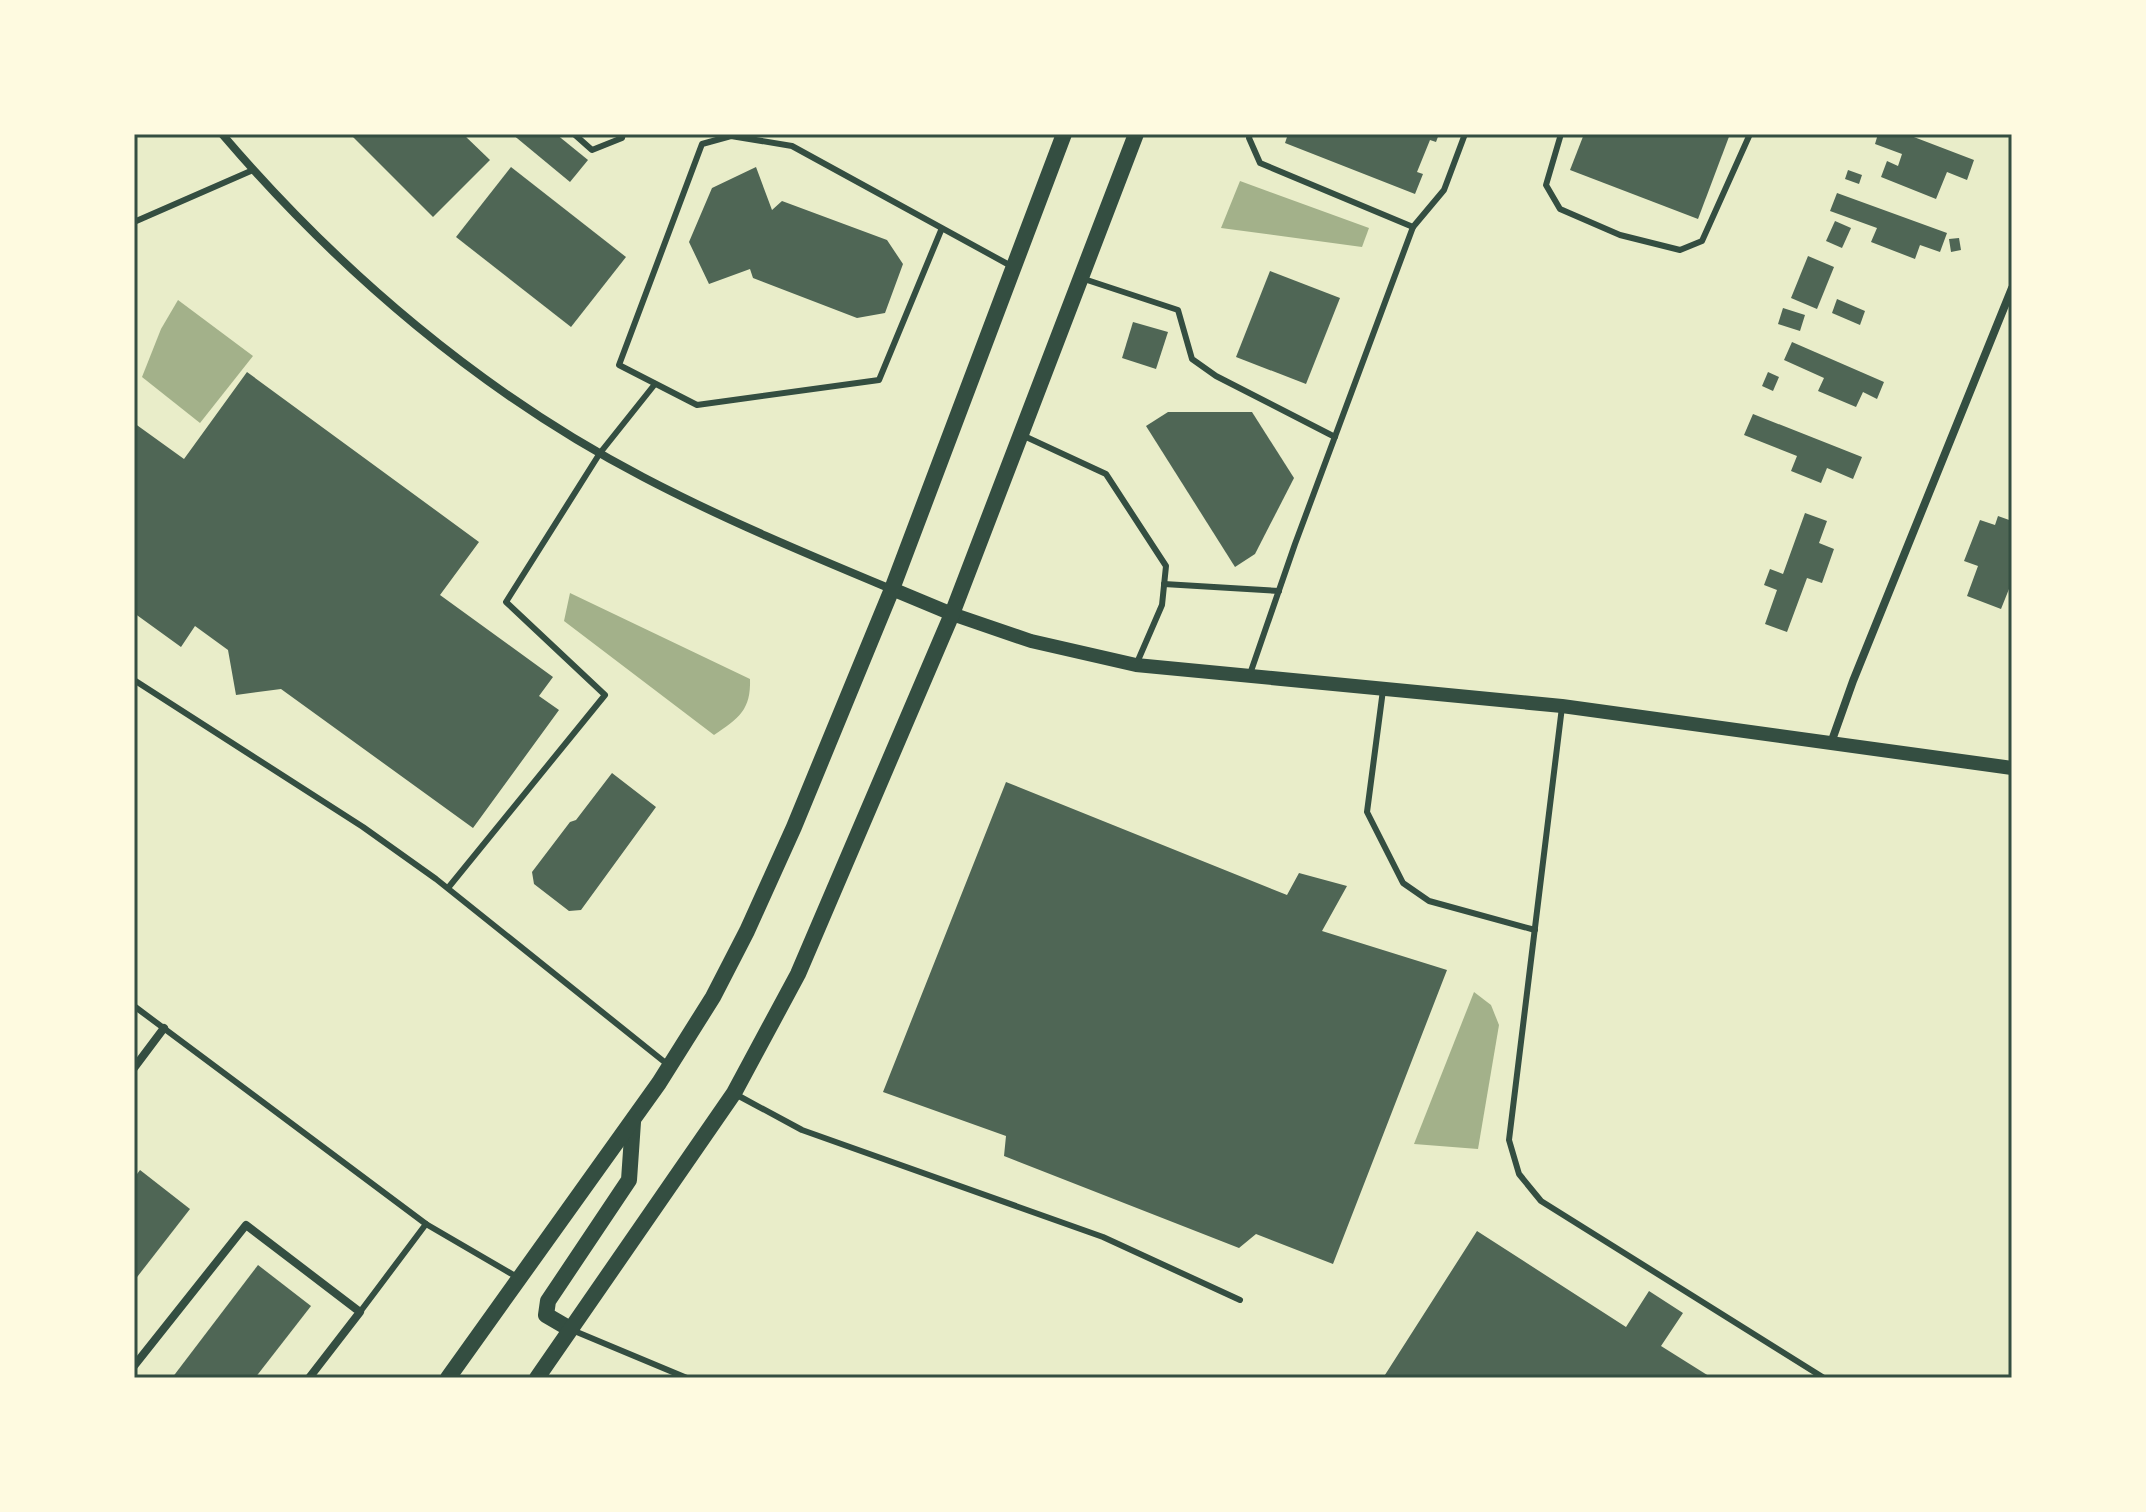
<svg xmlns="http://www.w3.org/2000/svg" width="2146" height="1512" font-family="Bitter,serif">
<rect width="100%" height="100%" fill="#e9edc9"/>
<g fill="#a3b18a">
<path d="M1240,181l129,47 -7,19 -141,-19z"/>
<path d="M178,300l75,56 -53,67 -58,-46 19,-48z"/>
<path d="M570,593l180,86c1,31 -11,39 -36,56l-150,-114z"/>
<path d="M1474,992l17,13 8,20 -21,124 -64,-5z"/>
</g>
<g fill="#4f6655">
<path d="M350,134h113l27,26 -57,57z"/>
<path d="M512,134h44l32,26 -18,22z"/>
<path d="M1288,134h151l-3,8 -6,-2 -13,32 6,2 -8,20 -130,-51z"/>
<path d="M1584,134h146l-32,85 -128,-49z"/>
<path d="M1878,134h28l68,26 -7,20 -20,-8 -11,27 -55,-22 6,-16 11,5 4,-12 -27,-10z"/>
<path d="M511,167l115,90 -55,70 -115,-90z"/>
<path d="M756,167l16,43 10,-9 105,39 16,24 -18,49 -28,5 -104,-40 -3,-9 -41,15 -20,-42 23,-54z"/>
<path d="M1848,170l14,5 -3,9 -14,-5z"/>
<path d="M1837,193l110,40 -7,19 -20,-7 -5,14 -44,-17 6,-14 -47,-17z"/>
<path d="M1835,221l16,7 -9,20 -16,-7z"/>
<path d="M1959,238l2,12 -10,2 -2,-13z"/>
<path d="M1808,256l26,11 -17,42 -26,-11z"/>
<path d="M1270,271l70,27 -34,86 -70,-27z"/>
<path d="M1837,299l28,12 -5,14 -28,-12z"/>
<path d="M1783,308l22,7 -5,16 -22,-7z"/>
<path d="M1133,322l35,10 -12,37 -34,-11z"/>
<path d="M1792,342l92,40 -7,17 -14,-7 -7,15 -38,-16 6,-13 -40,-18z"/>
<path d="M247,372l232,170 -39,53 113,82 -14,19 20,14 -86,118 -192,-139 -45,6 -8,-45 -33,-24 -14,21 -47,-34v-190l50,36z"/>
<path d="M1768,372l11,5 -6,14 -11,-5z"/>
<path d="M1168,412h84l42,66 -39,76 -20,13 -89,-141z"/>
<path d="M1753,414l109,43 -9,22 -26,-11 -6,15 -30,-12 6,-15 -53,-21z"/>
<path d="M1805,513l22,8 -8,22 15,6 -12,34 -15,-5 -20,54 -22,-8 12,-34 -13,-5 6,-16 13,5z"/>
<path d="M1998,516l14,5v70l-3,-2 -8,20 -34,-13 11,-30 -14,-5 16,-41 15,5z"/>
<path d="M612,773l44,34 -75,103 -12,1 -35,-27 -2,-12 38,-50 6,-2z"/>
<path d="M1006,782l281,113 12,-22 48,13 -25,45 125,39 -114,294 -77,-30 -17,14 -235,-92 2,-20 -123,-44z"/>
<path d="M140,1170l50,39 -56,72v-103z"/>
<path d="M1477,1231l149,96 23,-36 34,22 -22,33 51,32h-329z"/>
<path d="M258,1265l53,41 -56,72h-83z"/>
</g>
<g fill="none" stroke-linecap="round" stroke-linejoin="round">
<g stroke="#344e41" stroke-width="6">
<path d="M574,134l18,16 30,-12 1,-4"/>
<path d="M1250,134l-1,4 11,25 153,64"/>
<path d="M1561,134l-15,51 14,24 60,26 60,15 22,-9 48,-107"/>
<path d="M134,222l119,-52"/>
<path d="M942,228l-63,152 -182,25 -78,-40 83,-221 29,-8 61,10 221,121"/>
<path d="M1081,278l97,32 14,49 24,17 119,61"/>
<path d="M1024,436l82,38 60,92 -4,39 -26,60"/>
<path d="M1164,584l115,7"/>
<path d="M1250,674l45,-130 118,-317 31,-37 21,-56"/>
<path d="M134,680l229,147 73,52 231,185"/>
<path d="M1383,690l-16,122 36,71 26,18 106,29"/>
<path d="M1562,707l-53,433 10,34 22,27 283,177"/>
<path d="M448,888l157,-193 -99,-93 94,-149 55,-69"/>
<path d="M134,1006l292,218 91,53"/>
<path d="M737,1095l65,35 301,107 137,63"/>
<path d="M360,1312l66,-88"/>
<path d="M572,1330l115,48"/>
</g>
<g stroke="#344e41" stroke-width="8">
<path d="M222,134c117,137 260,259 421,343 80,42 164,77 248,112"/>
<path d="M1831,743l22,-62 159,-393"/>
<path d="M134,1068l30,-40"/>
<path d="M134,1366l112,-141 114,87 -51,66"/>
</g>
<path stroke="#344e41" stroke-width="14" d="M892,589l60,25 79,27 105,24 426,41 450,62"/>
<g stroke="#344e41" stroke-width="16">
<path d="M570,1329l-24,-14 2,-14 81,-121 4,-58"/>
<path d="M448,1378l211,-295 54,-86 34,-66 47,-104 98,-238 172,-455"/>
<path d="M537,1378l197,-285 64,-119 154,-360 184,-480"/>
</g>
</g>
<rect width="2146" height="1512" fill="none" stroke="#fefae0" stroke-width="272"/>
<rect x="136" y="136" width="1874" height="1240" fill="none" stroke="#344e41" stroke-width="3"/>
</svg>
